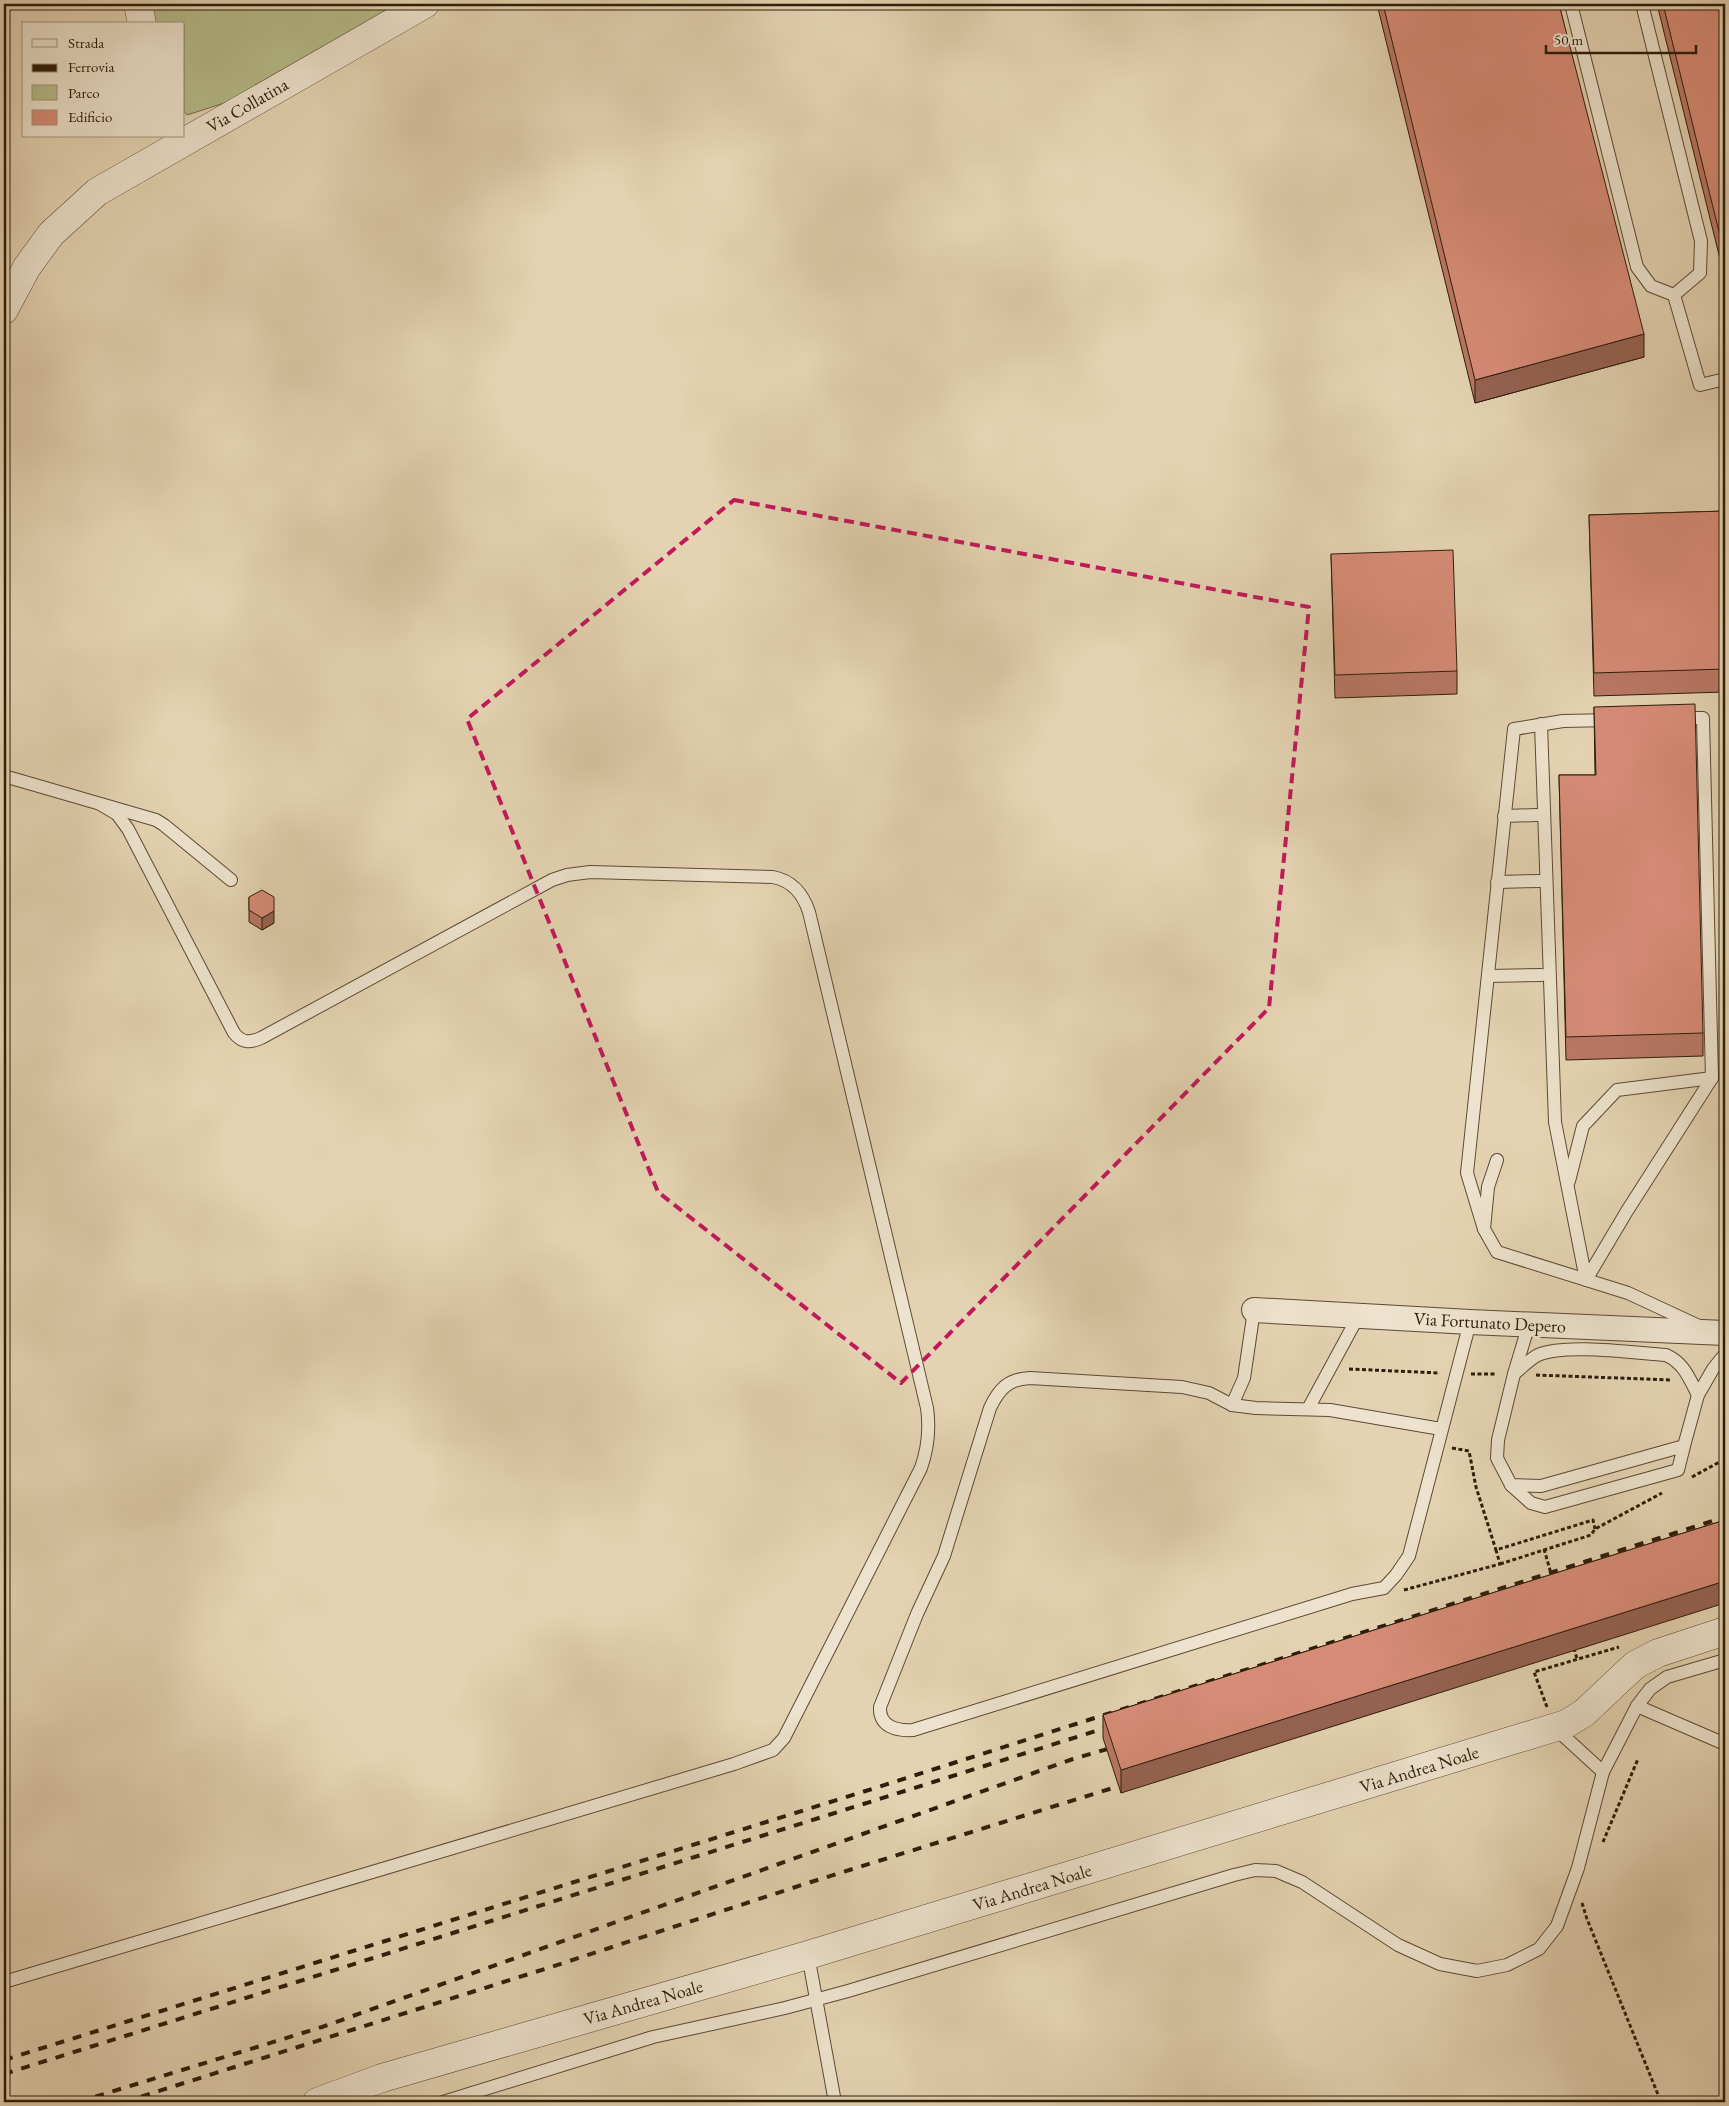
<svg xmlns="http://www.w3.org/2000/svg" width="1729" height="2106" font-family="'EB Garamond',serif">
<rect width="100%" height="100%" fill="#e4d3b2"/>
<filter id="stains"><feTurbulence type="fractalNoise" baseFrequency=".004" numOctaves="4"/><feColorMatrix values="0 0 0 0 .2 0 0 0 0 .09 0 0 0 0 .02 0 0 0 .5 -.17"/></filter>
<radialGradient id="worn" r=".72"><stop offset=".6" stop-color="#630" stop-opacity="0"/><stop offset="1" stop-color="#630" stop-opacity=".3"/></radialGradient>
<path fill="#b6bc8a" stroke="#726c4a" d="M151,4h254l-159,92 -59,19 -3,-4v-87h-29z"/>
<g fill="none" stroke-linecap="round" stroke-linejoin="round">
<g stroke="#5c4a34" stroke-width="14">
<g id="service">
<path d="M1571,4l66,263 14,19 23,9"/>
<path d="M1642,4l59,237 -1,32 -26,22"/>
<path d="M1674,295l26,90 25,-6"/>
<path d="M1541,724l14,398 31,158 41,-69 85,-133 -9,-360h-25"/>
<path d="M4,776l152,44 8,5 67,55"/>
<path d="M1504,816l33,-1"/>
<path d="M1497,882l43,-1"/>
<path d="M1488,976l54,-1"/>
<path d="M1497,1160l-9,27 -4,42 13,23 131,41 71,33"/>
<path d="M1569,1181l14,-55 34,-36 95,-12"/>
<path d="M1484,1229l-17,-56 47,-444 49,-8 47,-1"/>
<path d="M1529,1324l-15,50 -16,66 -1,18 14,27 30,1 143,-40 14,-51 15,-26 12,-15"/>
<path d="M1514,1374c7,-6 16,-15 24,-19 28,-12 96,-2 128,0 18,8 23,23 32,40"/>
<path d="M1232,1405l12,-27 10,-68"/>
<path d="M1308,1409l51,-94"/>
<path d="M1441,1429l-111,-19 -74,-2 -24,-3 -23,-12 -27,-6 -152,-9c-22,1 -31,11 -40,30l-46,148 -27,58 -37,93c-1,20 17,24 33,23l439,-136 32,-6 12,-13 13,-19 61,-234"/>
<path d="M1511,1485l20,18 14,4 133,-37 6,-24"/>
<path d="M1637,1706l88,38"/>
<path d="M1555,1728l48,44"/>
<path d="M808,1955l27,147"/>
<path d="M4,1982l730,-218 39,-14 11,-12 137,-270c7,-20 9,-39 6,-60l-118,-496c-6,-18 -16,-31 -36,-35l-183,-5 -23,3 -15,5 -291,158c-11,5 -19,5 -27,-5l-106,-204 -11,-15 -17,-10"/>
<path d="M443,2102l210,-65 132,-29 63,-17 386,-116 21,-5 21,1 26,11 96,63 42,19 37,7 30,-6 32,-16 18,-23 21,-58 25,-96 34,-66 13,-17 17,-12 58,-17"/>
</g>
</g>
<g stroke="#5c4a34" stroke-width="26">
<path id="minor" d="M1254,1310l216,12 255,11"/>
</g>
<g stroke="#5c4a34" stroke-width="29">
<g id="tertiary">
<path d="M138,4l4,20"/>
<path d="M4,310l23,-43 24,-33 46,-42 328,-188"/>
<path d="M317,2102l65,-24 426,-123 758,-231 18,-11 51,-48 23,-12 67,-22"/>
</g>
</g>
<g stroke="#2e1d0a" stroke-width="3" stroke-dasharray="4 2.5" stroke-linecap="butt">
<path d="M1349,1369l91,4"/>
<path d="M1471,1374h26"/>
<path d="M1536,1375l136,5"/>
<path d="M1452,1448l17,3 7,36 20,63"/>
<path d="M1692,1477l33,-18"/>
<path d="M1500,1564l91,-29 4,-6 67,-36"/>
<path d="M1404,1590l96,-26 -4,-14 97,-30 2,9"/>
<path d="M1547,1707l-13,-35 85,-25"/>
<path d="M1603,1842l35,-83"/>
<path d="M1582,1903l5,16 74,183"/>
</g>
<use href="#service" stroke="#ede2cd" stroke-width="12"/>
<use href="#minor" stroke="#ede2cd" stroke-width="24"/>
<use href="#tertiary" stroke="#ede2cd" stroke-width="28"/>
<g stroke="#2e1d0a" stroke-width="4" stroke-dasharray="9 9" stroke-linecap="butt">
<path d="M4,2060l868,-271 853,-272"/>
<path d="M4,2074l1114,-350"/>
<path d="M78,2102l244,-75 751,-268 48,-14"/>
<path d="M124,2102l427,-135 260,-85 321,-100"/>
</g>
<g stroke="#2e1d0a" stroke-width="3" stroke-dasharray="4 2.5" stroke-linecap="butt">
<path d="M1544,1549l8,28"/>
<path d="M1574,1648l3,11"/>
</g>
</g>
<g fill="#b97866" stroke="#2e1d0a">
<path d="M1377,4h182l85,353 -169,46z"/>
<path d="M1657,4h68v275z"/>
<path d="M1725,511v181l-131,4 -5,-181z"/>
<path d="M1331,554l126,117v23l-122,4z"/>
<path d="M1594,707l109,326v23l-137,4 -7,-285h36z"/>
<path d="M249,897l25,26 -12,7 -13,-8z"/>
<path d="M1725,1520l-604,273 -18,-55v-23z"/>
</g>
<g fill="#966253" stroke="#2e1d0a">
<path d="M1644,334v23l-169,46v-23z"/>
<path d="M274,911v12l-12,7v-12z"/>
<path d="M1725,1581v22l-604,190v-23z"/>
</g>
<g fill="#d78c77" stroke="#2e1d0a">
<path d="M1383,4h176l85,330 -169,46z"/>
<path d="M1663,4h62v252z"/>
<path d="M1725,511v158l-131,4 -5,-158z"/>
<path d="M1453,550l4,121 -122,4 -4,-121z"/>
<path d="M1695,704l8,329 -137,4 -7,-262h37l-2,-68z"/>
<path d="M262,890l12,7v14l-12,7 -13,-8v-13z"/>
<path d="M1725,1520v61l-604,189 -18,-55z"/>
</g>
<path fill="none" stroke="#c2185b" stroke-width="4" stroke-dasharray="10 6" stroke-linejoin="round" d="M734,500l575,107 -40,401 -368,375 -243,-191 -191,-473z"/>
<g text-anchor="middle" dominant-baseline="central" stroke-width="5" stroke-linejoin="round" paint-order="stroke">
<g font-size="18" fill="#2e1d0a" stroke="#ede2cd">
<text transform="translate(247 105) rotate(-30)">Via Collatina</text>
<text transform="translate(1490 1322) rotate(3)">Via Fortunato Depero</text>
<text transform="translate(1419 1769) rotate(-17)">Via Andrea Noale</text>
<text transform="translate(1032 1887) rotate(-17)">Via Andrea Noale</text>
<text transform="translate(643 2002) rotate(-16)">Via Andrea Noale</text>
</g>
</g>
<rect width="1729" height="2106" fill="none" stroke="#e4d3b2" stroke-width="20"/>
<rect x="5" y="5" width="1719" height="2096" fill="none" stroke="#2e1d0a" stroke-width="2.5"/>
<rect x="10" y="10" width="1709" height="2086" fill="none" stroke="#2e1d0a"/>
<rect x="22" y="22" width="162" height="115" fill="#ede2cd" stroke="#a1937f"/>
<rect x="32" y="39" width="25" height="8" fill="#ede2cd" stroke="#a1937f"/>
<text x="68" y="48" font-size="15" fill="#2e1d0a">Strada</text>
<rect x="32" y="64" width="25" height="8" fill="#2e1d0a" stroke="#a1937f"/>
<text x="68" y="72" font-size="15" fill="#2e1d0a">Ferrovia</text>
<rect x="32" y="85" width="25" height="15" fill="#b6bc8a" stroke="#a1937f"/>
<text x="68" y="98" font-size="15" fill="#2e1d0a">Parco</text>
<rect x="32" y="110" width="25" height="15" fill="#d78c77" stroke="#a1937f"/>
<text x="68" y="122" font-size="15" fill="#2e1d0a">Edificio</text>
<path d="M1546 45v8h150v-8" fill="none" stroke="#2e1d0a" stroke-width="2.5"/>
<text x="1554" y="45" font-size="15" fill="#2e1d0a" stroke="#ede2cd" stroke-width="4" paint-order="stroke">50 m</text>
<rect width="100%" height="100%" filter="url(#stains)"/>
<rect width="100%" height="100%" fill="url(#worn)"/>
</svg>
